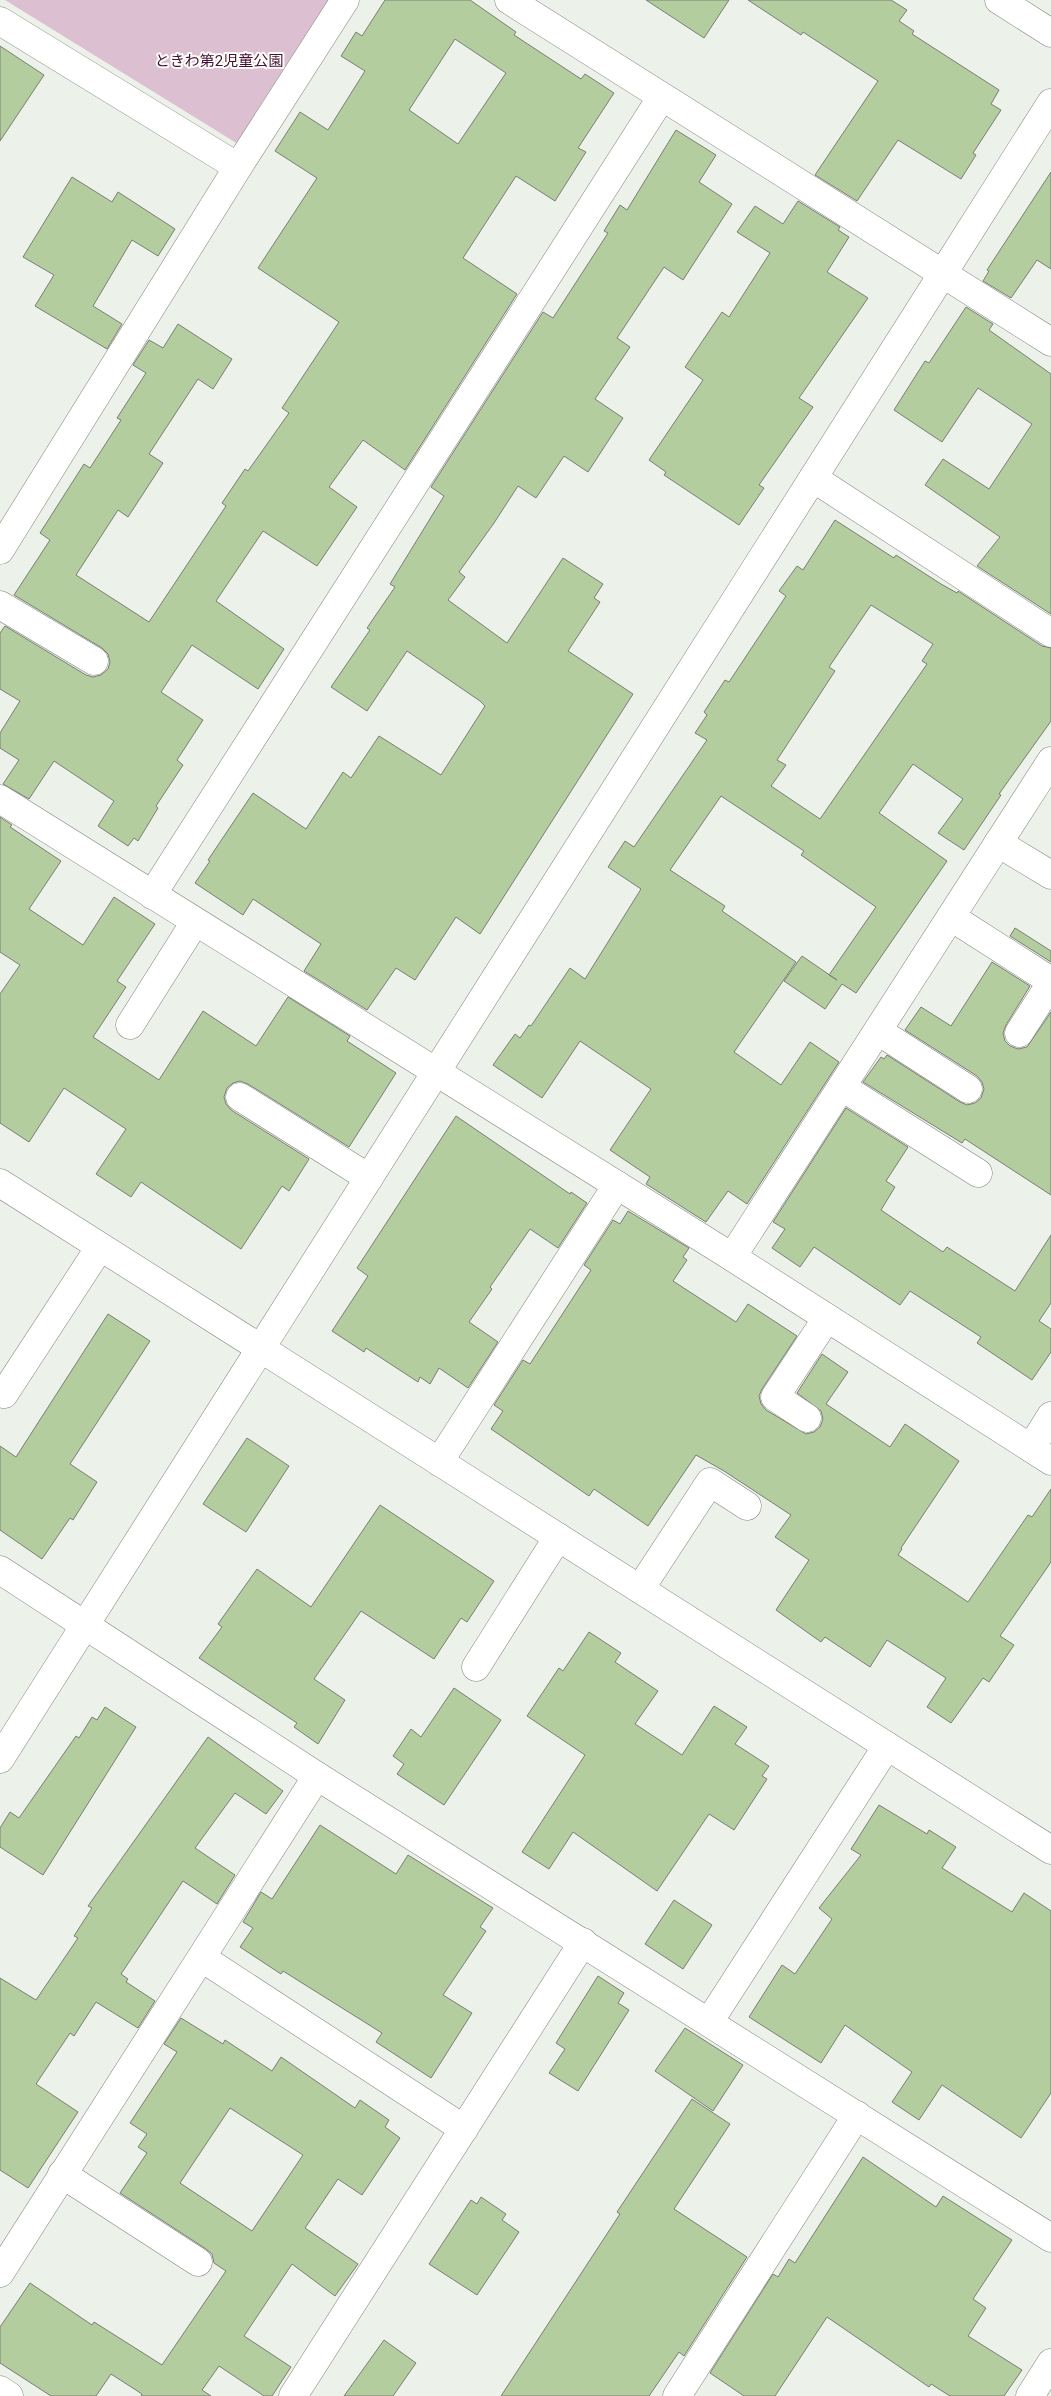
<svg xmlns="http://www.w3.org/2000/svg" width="1051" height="2396" font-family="Roboto,'Noto Sans JP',sans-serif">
<rect width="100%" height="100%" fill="#ecf1e9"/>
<path fill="#ddbfd2" d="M5,0h324l-91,144z"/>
<g fill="#b4cd9f" stroke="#7a7e76" fill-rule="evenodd">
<path d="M385,0h85l46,32 -2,3 67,44 4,-5 29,19 -36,55 8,4 -31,49 -39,-25 -53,82 54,36 -112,176 -42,-30 -34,47 28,20 -40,59 -54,-35 -47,70 68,48 -26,40 -66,-44 -31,47 42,28 -26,40 6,5 -27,41 2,2 -20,33 -4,-3 -6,8 -30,-20 16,-25 -60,-40 -25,38 -26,-15 16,-24 -19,-12v-15l20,-32 -20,-12v-56l5,-7 81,49 7,2 8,-2 7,-6 2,-7 -2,-8 -6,-6 -88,-53 36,-55 -10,-7 44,-69 6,4 31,-48 -4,-2 29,-45 -13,-8 16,-25 14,8 15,-24 54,35 -19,30 -15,-10 -49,75 14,9 -35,54 -10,-7 -42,65 73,47 77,-116 -4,-3 23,-34 3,2 41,-58 -7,-5 57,-86 -81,-54 59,-90 -42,-27 25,-39 28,18 37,-59 -24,-15 15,-24 6,4zM455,39l51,34 -48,71 -49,-34z"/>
<path d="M646,0h83l-25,38z"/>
<path d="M748,0h143l16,10 -8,11 15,10 -2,3 87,56 -8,14 10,6 -28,43 3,2 -15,24 -63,-39 -41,61 -42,-26 63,-94 -75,-49 -2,3z"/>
<path d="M0,46l44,29 -44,66z"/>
<path d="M676,130l40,25 -17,27 33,22 -49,76 -19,-13 -47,71 13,9 -35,52 28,19 -35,54 -24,-16 -28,42 -18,-12 -24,37 -35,49 6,5 -17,23 59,43 56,-85 40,26 -9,14 6,4 -32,49 65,43 -153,240 -24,-17 -41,63 -19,-12 -29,42 -63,-39 17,-27 -68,-45 -10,16 -48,-32 15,-22 -2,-1 45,-67 53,36 37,-57 8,6 28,-42 62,39 44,-69 -5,-5 -73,-50 -40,60 -36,-24 39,-57 -3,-2 28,-41 -5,-3 54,-88 -13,-9 112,-175 10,6 55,-85 -4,-2 16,-26 7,5z"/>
<path d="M1051,172v97l-14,-9 -26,38 -28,-17 6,-10 -2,-1z"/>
<path d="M72,177l40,25 6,-10 57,37 -17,27 -26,-16 -39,66 29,18 -15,25 -72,-43 19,-31 -31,-18z"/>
<path d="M798,201l42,26 -2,3 11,7 -22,35 41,26 -69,100 14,9 -54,78 5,3 -25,37 -75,-50 2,-3 -17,-12 54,-80 -18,-13 37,-55 7,5 41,-64 -33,-21 18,-26 28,18z"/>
<path d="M966,307l27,17 -4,6 62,44v240l-74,-48 23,-29 -75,-52 18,-26 46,30 43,-65 -54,-36 -36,54 -48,-32 31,-49 4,2z"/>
<path d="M835,520l59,38 2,-3 45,29 16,9 1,-2 84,55 9,2v73l-52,73 2,1 -37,55 -26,-17 25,-34 -50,-35 -34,49 68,48 -91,132 -14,-9 -17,25 -41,-28 18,-25 35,24 -8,-5 47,-68 -75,-52 3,-4 -83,-55 -51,74 55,36 -3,5 74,51 -62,90 47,33 29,-43 29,20 -92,142 -19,-13 -22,31 -60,-38 4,-7 -40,-27 41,-61 -71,-48 -38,57 -49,-33 22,-31 5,4 9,-13 2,1 39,-58 15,11 56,-90 -33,-22 17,-26 9,6 73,-107 -12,-7 12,-18 -3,-3 21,-32 4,2 57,-86 -7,-5 18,-25 6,4zM871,605l62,39 -11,17 5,3 -107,155 -49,-33 15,-21 -9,-5 58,-89 -6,-4z"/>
<path d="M0,817l12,8 -2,2 51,34 -32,48 54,36 31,-48 41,27 -38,57 9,6 -33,50 66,43 44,-69 53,35 32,-49 62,39 -3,5 49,32 -47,74 -101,-63 -8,-3 -7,2 -6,5 -3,9 2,7 5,6 78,49 -20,32 -7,-5 -41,63 -100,-67 -10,15 -35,-23 30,-45 -62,-41 -35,54 -29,-19v-129l20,-29 -20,-13z"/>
<path d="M1015,928l36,23v11l-41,-26z"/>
<path d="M992,962l38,24 -24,39 -3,8 2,8 5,5 8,3 9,-2 24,-35v183l-86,-56 -3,4 -99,-61 18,-25 3,2 3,-4 73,47 7,3 8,-2 6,-5 3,-9 -2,-7 -5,-6 -72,-46 16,-23 30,19z"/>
<path d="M846,1108l62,39 -22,34 9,6 -14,23 62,42 4,-5 68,44 36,-56v68l-12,18 12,8v23l-19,28 -55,-37 4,-6 -71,-46 -10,14 -86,-58 -14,20 -28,-19 13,-19 -12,-7z"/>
<path d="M456,1116l114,78 1,-2 16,11 -29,45 -28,-19 -40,58 2,2 -23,33 29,20 -30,46 -29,-20 -9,16 -10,-7 -2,5 -52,-34 -2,4 -32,-21 36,-55 -11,-8z"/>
<path d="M628,1211l61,37 -6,9 4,3 -14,21 63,41 12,-18 49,32 -35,53 -3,7 2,8 5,6 40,24 8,-2 6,-5 3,-8 -2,-8 -24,-18 25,-39 26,18 -22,32 64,43 15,-23 54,37 -58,87 1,1 -4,6 70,47 60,-87 4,2 19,-28v73l-51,74 14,9 -25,37 -6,-4 -32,45 -24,-16 19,-29 -59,-38 -17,27 -45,-30 -4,5 -45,-32 33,-50 -34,-23 16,-22 -67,-44 -28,-16 -48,71 -54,-37 -5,7 -98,-67 12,-18 -9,-6 29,-45 7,4 61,-94 -7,-5 29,-45 7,4z"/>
<path d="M108,1314l42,27 -80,123 27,18 -24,38 -3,-2 -28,41 -42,-29v-84l16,11z"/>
<path d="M247,1438l42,28 -43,66 -43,-28z"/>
<path d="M380,1505l114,76 -27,41 -6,-4 -27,41 -73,-48 -47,68 31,21 -27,44 -24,-17 3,-4 -98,-65 23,-31 -4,-3 39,-55 54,38z"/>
<path d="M589,1632l32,21 -6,9 43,29 -23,33 47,31 32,-49 33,21 -12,17 34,22 -7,10 5,3 -33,51 -25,-16 -52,77 -84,-59 -24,37 -27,-17 63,-97 -58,-39 32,-48 4,3z"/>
<path d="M454,1688l47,32 -57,85 -47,-31 7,-10 -11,-8 18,-27 10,8z"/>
<path d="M105,1707l31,20 -93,148 -43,-28v-19l10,-16 9,6 57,-82 3,2 13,-21 5,3z"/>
<path d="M208,1737l75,54 -17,23 -31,-21 -40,55 40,27 -18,29 -34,-23 -62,93 7,5 -2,3 29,19 -17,27 -42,-26 -22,34 -4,-3 -34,51 42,28 -50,76 -28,-18v-192l36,22 42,-62 -4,-2 18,-28 -4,-2z"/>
<path d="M879,1805l48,29 2,-4 27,17 -14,21 70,44 12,-19 27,18v182l-30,45 -79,-53 -23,35 -27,-18 20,-30 -67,-47 -24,38 -72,-46 33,-52 13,9 37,-55 -13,-11 42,-53 -10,-6z"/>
<path d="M320,1825l76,49 12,-19 85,53 -13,19 6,4 -43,64 29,18 -41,65 -55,-36 6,-9 -99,-62 -2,3 -41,-27 13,-19 -10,-6 18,-30 11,7z"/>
<path d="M674,1900l38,25 -29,44 -38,-25z"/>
<path d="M598,1976l26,17 -6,10 11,7 -51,81 -29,-18 16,-24 -9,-6z"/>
<path d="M181,2018l42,26 2,-4 47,31 9,-14 74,51 5,-8 29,20 -4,7 15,11 -38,57 -24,-16 -33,49 53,36 -23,32 -43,-32 -48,72 47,31 -19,29h-8l-45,-30 -17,24 9,6h-70l1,-2 -31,-20 -15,22h-45l-51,-33v-36l30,-44 62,42 2,-3 68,43 64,-94 -12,-8 -2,-9 -6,-5 -86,-56 27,-40 -9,-6 9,-13 -17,-11 47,-71 -13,-8zM230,2108l73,47 -51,76 -72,-48z"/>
<path d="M685,2028l58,37 -30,46 -58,-40z"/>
<path d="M692,2099l38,25 -56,85 73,48 -63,99 -5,-4 -30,44h-148l119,-182 -3,-2z"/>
<path d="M863,2157l73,50 7,-11 69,44 -39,59 13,9 -18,28 54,34 -18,26h-54l-19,-12 -2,3 -102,-70 -52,79h-31l-34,-23 63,-99 5,3 11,-18 6,4z"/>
<path d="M481,2197l25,17 -4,6 17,12 -42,63 -48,-31 42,-64 6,4z"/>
<path d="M384,2340l32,23 -23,33h-49z"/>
</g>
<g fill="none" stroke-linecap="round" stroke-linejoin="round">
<g stroke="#81857e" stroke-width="29">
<g id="minor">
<path d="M509,0l542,342"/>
<path d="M999,0l52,33"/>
<path d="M0,21l238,146"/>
<path d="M813,478l238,155"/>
<path d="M0,550l238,-383 107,-167"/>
<path d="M0,605l94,56"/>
<path d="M0,799l732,458 319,204"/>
<path d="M998,843l53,32"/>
<path d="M152,895l509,-797"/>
<path d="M951,917l100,64"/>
<path d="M130,1025l65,-103"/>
<path d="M878,1031l90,58"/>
<path d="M1019,1033l32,-50"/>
<path d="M842,1087l136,86"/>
<path d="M240,1097l129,81"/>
<path d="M0,1183l1051,667"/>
<path d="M732,1257l319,-496"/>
<path d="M4,1394l96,-147"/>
<path d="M807,1418l-32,-21 52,-79"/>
<path d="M1031,1448l20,-32"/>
<path d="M439,1462l178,-277"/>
<path d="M0,1570l317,206 734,462"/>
<path d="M640,1589l70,-107 37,24"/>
<path d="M476,1667l82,-130"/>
<path d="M0,1759l1051,-1656"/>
<path d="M202,1958l262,171"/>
<path d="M709,2022l178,-276"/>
<path d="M62,2174l136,88"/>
<path d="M0,2273l317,-497"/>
<path d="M0,2390l9,6"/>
<path d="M293,2396l290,-454"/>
<path d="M677,2396l180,-281"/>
<path d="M1030,2396l21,-33"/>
</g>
</g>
<use href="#minor" stroke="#fff" stroke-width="28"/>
</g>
<g text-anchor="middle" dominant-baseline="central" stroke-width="4" stroke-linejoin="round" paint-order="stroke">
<g font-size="15" fill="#481039" stroke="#fafef6">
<text x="219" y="61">ときわ第2児童公園</text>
</g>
</g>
</svg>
